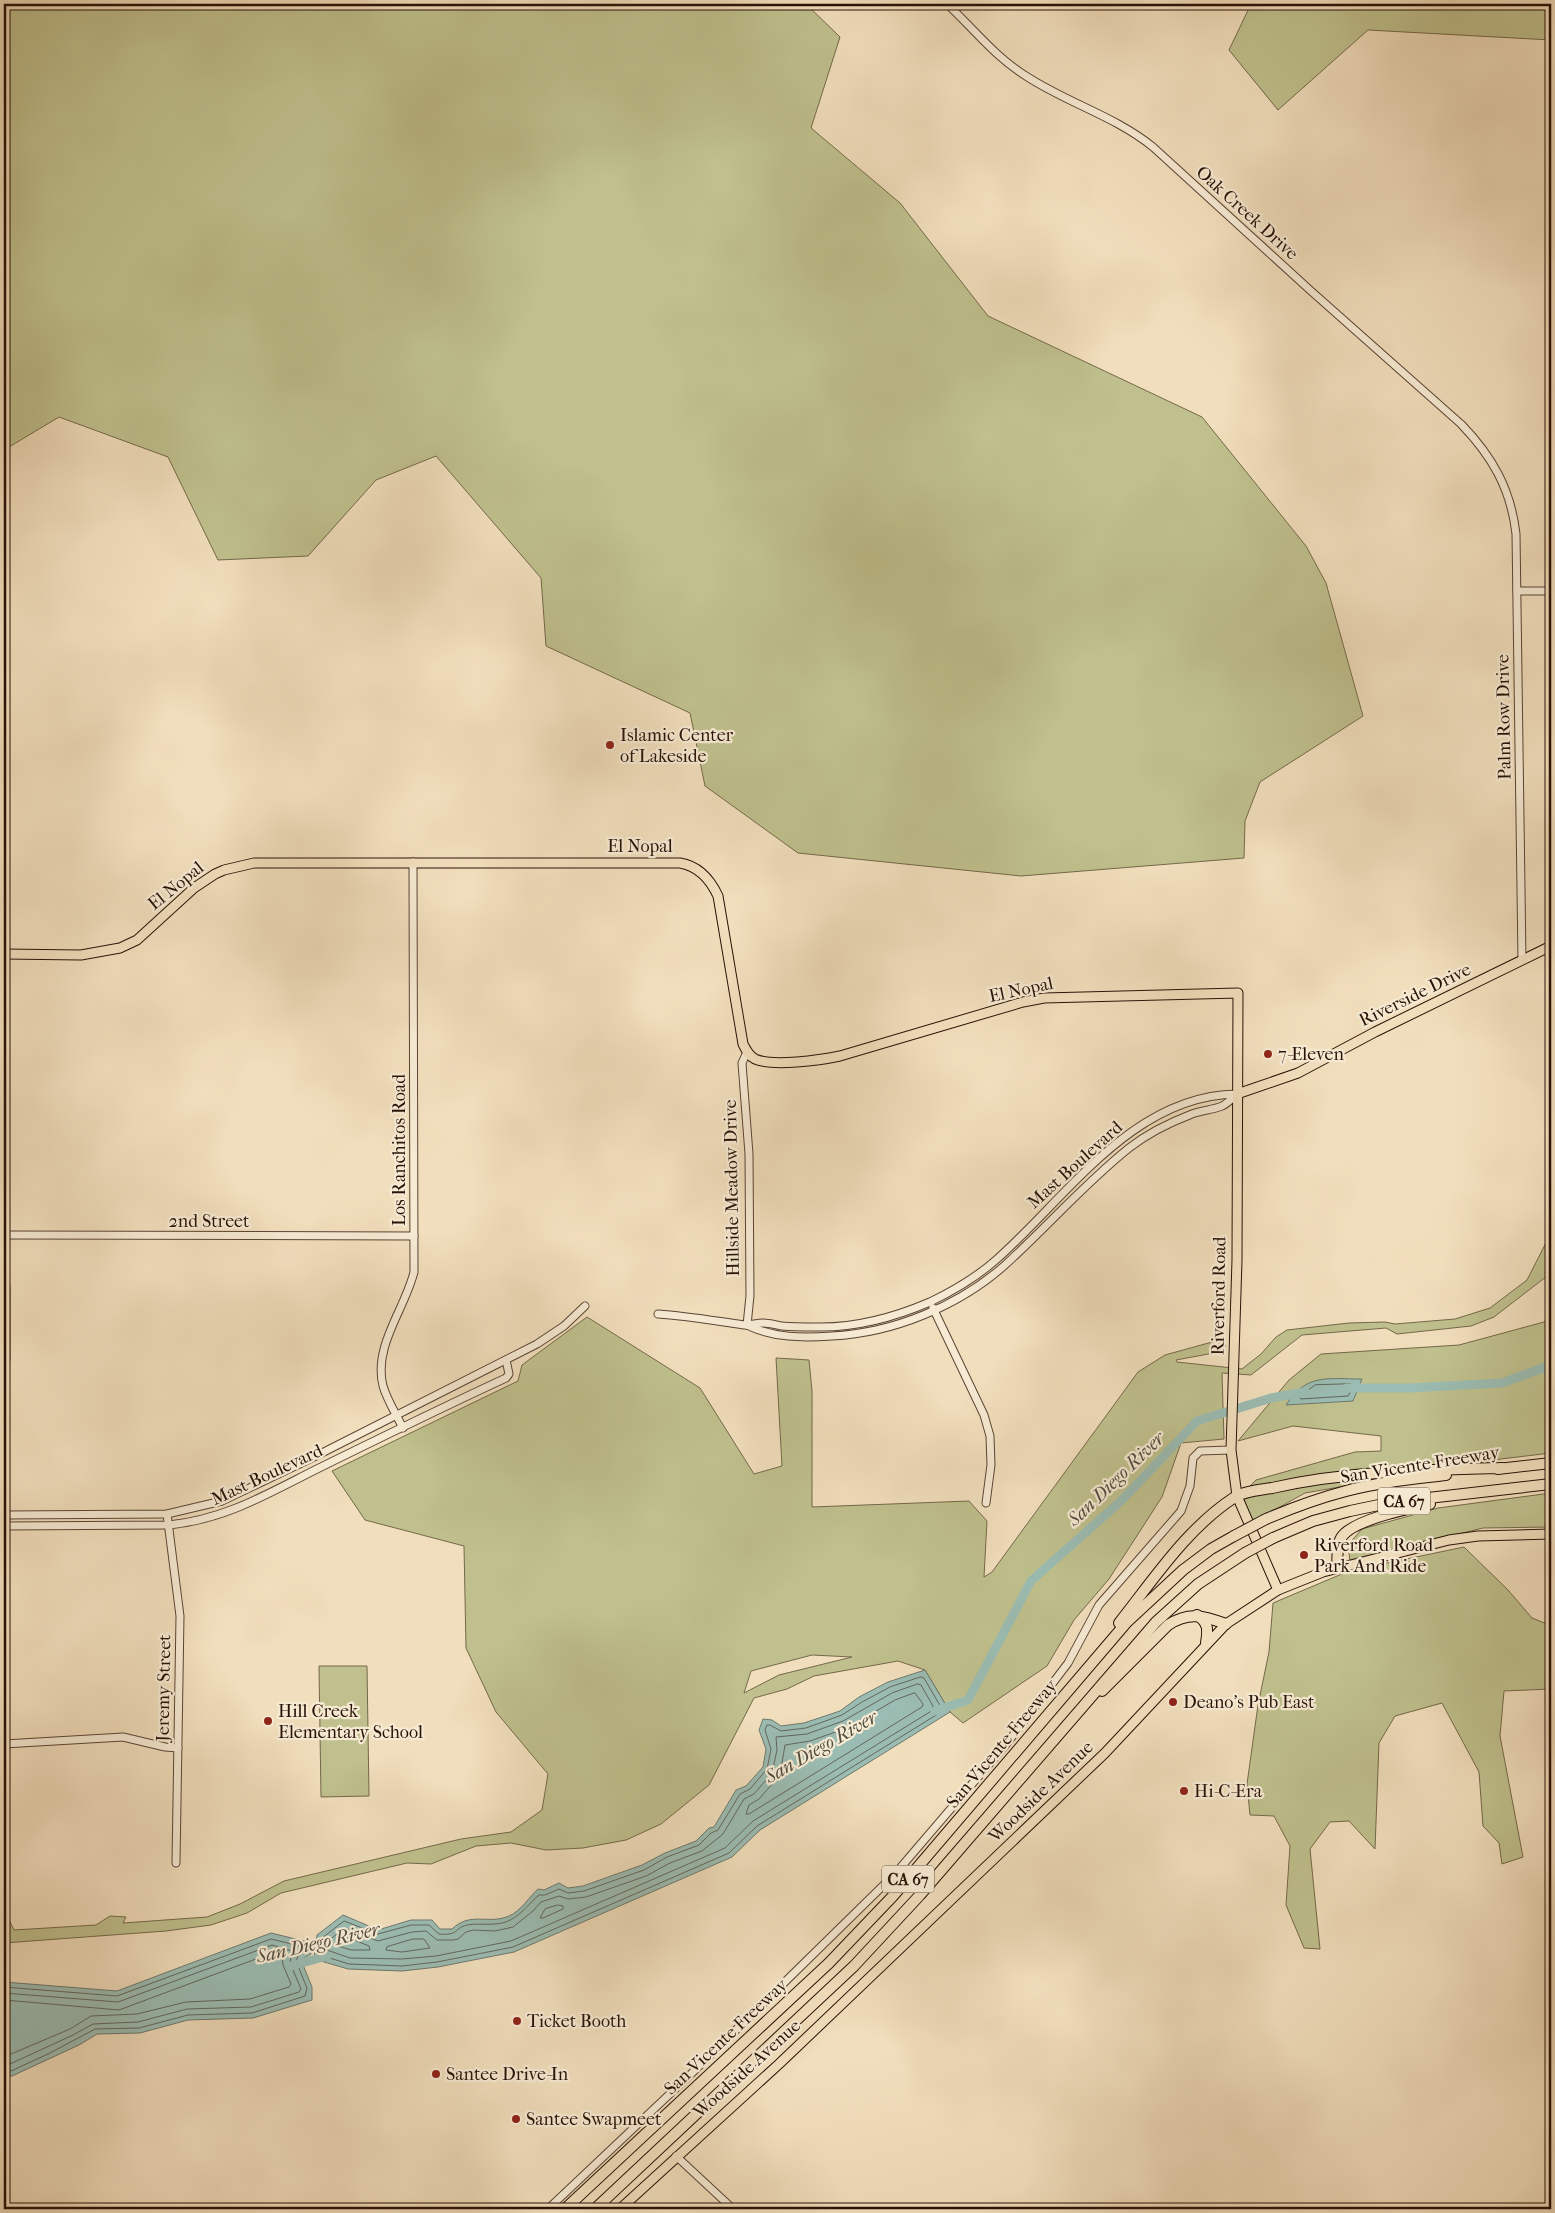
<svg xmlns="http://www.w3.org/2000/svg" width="1555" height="2213" font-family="'IM FELL French Canon',serif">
<rect width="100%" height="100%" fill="#f1debc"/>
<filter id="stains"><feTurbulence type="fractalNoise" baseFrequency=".004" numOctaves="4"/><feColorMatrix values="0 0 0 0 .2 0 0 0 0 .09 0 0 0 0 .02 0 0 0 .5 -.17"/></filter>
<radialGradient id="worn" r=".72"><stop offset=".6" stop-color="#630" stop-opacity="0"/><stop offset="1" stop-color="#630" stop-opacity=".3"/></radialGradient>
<g fill="#bfc08d" stroke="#74684a" fill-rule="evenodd">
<path d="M4,4h802l34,33 -29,91 89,75 88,113 214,101 104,129 20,37 37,133 -103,66 -15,39 -1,37 -223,18 -223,-23 -93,-67 -15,-73 -144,-67 -5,-68 -105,-122 -60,24 -68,76 -90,4 -50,-103 -109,-40 -55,33z"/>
<path d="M1251,4h300v36l-183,-10 -90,80 -49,-60z"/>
<path d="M1551,1233v40l-57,44 -23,9 -74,8 -11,-6 -84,7 -51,40 -29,-2 2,66 -43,4 -19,54 -53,82 -35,41 -27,46 -84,57 -13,-11 -25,-42 -27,-9 -84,15 -27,13 -33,9 -45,87 -48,39 -35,16 -43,8 -37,2 -35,-7 -35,3 -45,18 -24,-1 -126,30 -34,20 -36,12 -45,6 -162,12v-27h3l7,14 82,-5 14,-9 16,1 -3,6 84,-6 33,-13 44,-23 177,-42 50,-7 31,-22 6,-36 -52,-62 -30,-64 -2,-102 -99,-26 -33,-49 186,-90 4,-16 65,-48 113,71 54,86 28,-8 -6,-108 33,2 3,31v116l157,-6 18,20 -3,56 8,-5 146,-200 27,-17 58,-16 3,7 -7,6 -43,8 1,2 65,7 19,-15 15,-17 11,-7 62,-7 36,-1 10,2 60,-5 35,-11 37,-28zM812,1655l40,2 -73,18 -35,18 7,-22z"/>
<path d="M4,1270l5,9 1,9v71l-1,8 -5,9z"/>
<path d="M1551,1316v137l-50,6 -196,34 -52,29 -12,-27 15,-15 99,-28 26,-1v-15l-88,-10 -55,15 51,-61 32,-26 138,-9 85,-23z"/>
<path d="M1551,1493v34l-68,1 -133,33 -2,-16 14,-16 76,-21z"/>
<path d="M1464,1547l44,43 24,28 15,6 4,65 -47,2 -4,45 23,121 -21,7 -3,-21 -16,-17 -4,-54 -37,-69 -47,13 -16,27 -4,106 -26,-28 -19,1 -20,27 10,100 -16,-1 -18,-43 4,-59 -16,-30 -24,-1 -3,-31 11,-79 11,-53 4,-49 76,-32z"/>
<path d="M319,1666h48l2,130 -48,1z"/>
</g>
<g fill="#9bbcb2" stroke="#6d786d">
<path d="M1362,1379l-9,22 -67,4c20,-32 42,-26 76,-26z"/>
<path d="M925,1670l25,42 -190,118 -28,27 -218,95 -76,15 -36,4 -54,-2 -34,-10 3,-24 26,-20 35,15 33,-10h21l8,9h12c19,-18 36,-4 57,-13 12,-5 20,-19 29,-27l6,1 15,-7 9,5 15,-2 59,-21 23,-12 31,-12 13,-13 5,-1 22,-37 10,-4 17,-19 3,-18 -7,-19 4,-11 9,1 9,6 23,-3 36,-12 19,-14 29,-15z"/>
<path d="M271,1933l37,9 3,12 -10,6 11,27v13l-59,18 -65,2 -48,13 -43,1 -18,11 -67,31h-8v-94l113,9z"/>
</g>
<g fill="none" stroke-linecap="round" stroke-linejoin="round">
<g stroke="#62665c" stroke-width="1">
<path d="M1351,1384l2,3 -5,9 -47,3 -2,-2 16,-12z"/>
<path d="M921,1677l3,1 18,31 -1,3 -184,114 -28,27 -216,94 -76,15 -35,4 -53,-2 -29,-9 2,-17 22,-17 34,13 33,-9h18l10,9c20,2 15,-6 28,-9 10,-2 18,0 28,-1 21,-1 30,-17 44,-29h6l14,-6 9,4 16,-2 60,-21 23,-13 32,-12 12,-12 7,-3 22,-36 10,-5 17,-20 4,-20 -6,-19 2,-5h3l11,6 25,-3 36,-13 20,-13 28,-15z"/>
<path d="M918,1684l3,1 12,21v4l-180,111 -28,27 -214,93 -75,15 -34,3 -52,-1 -23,-8 1,-9 17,-13 33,13 34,-9 14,-1 11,9h16l5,-1 8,-7 7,-2 22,1 18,-4 20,-16 8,-9 18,-6 9,3 18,-2 60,-21 24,-13 32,-12 21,-17 21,-35 10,-5 18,-21 5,-23 -1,-13 31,-3 36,-13 49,-28z"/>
<path d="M915,1693l8,11 -1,3 -173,107h-3l3,-9 10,-6 21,-24 5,-30 25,-4 37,-13 48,-28z"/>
<path d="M558,1905l5,1v3l-20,9h-3l5,-9z"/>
<path d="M347,1937l22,9 1,4h-19l-13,-4v-3z"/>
<path d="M413,1939h11l6,9 -28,4 -16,-2 1,-3z"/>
<path d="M4,1987l113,9 154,-57 33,8 1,4 -7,5 -2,5 11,27 -2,8 -53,17 -64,2 -49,13 -44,1 -47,25 -37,17h-7"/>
<path d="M4,1993l114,9 154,-57 20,6 -2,12 11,26 -2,3 -48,15 -64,2 -49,13 -45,2 -20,11 -63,29 -6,1"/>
<path d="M4,2000l115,10 153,-57 10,3 1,9 8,19 -2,3 -39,12 -64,3 -49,12 -46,2 -21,13 -66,28"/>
</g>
<g stroke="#9bbcb2" stroke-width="9">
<path d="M1347,1388h63l92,-5 49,-18"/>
<path d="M935,1711l33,-11 63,-119 91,-81 75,-79 74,-23 34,-6"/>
<path d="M291,1966l36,-10"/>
</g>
<g stroke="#5a4434" stroke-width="9">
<g id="minor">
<path d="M947,4c26,24 48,53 79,72 41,27 89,40 127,71l158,144 150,133c31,32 50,65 55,110l6,426"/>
<path d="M1517,591h34"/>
<path d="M747,1052l-5,11 7,91 1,142 -3,29"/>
<path d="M4,1235l410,1"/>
<path d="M933,1308l51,107 6,21 1,29 -5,38"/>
<path d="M658,1314c30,2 57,7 86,11 7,0 13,-2 19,-2 6,0 13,2 19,3 11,1 23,1 34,1 39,1 79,-10 114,-25 23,-11 48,-26 67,-43 70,-62 136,-164 240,-165"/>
<path d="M747,1325c26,13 56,13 85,11 61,-3 127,-30 173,-71 42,-38 79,-81 124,-117 18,-14 42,-26 63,-34 10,-4 21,-4 30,-8 5,-2 10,-8 15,-11"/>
<path d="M403,1428c-7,-14 -16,-28 -20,-42 -10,-40 22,-77 31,-114l-1,-410"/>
<path d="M167,1514l13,102 -4,247"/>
<path d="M4,1515l163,-1 55,-13 88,-42 227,-115 27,-18 21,-20"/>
<path d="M4,1526l165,-1c57,-6 98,-31 148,-56 63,-31 126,-62 189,-91l3,-4 -3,-14"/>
<path d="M4,1744l119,-7 42,10 13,1"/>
<path d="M676,2156l57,53"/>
<path d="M548,2209l144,-136 203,-199 113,-132 60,-79 31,-58 82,-94 9,-25 3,-28 7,-7 31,-1"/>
</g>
</g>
<g stroke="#281106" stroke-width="11">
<g id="major">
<path d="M4,954l77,1 39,-7 17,-8 57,-52 21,-14 9,-4 30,-7h426c19,3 30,16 38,33l25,148c3,6 6,12 12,15 17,8 66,1 85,-3l183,-54 21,-4 194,-5 -1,267 -6,190 6,46 41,94"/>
<path d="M1237,1094l61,-21 77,-41 176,-86"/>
<path d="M620,2209l159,-145 326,-311 121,-129 52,-34 45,-18 126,-32 29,-4 73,-2"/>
</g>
</g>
<g stroke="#281106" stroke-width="12">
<g id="highway">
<path d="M1498,1469l53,-6"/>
<path d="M1266,1519c26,-11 53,-21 80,-28 33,-9 67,-12 100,-16"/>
<path d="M1273,1538l40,-17 37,-10 43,-9 158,-18"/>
<path d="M1337,1568c1,-9 -1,-22 4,-30 10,-18 70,-30 89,-34"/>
<path d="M1197,1615c12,8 11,15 9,28"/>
<path d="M1119,1623c35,-44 68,-95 116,-126 9,-6 26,-7 37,-9 76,-17 153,-18 230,-20"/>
<path d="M1102,1691l66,-66c21,-14 36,-9 58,-1"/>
<path d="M565,2209l264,-246 64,-67 234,-274 56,-52 28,-21 23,-13"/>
<path d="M595,2209l259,-243 66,-71 236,-273 42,-38 47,-31"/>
</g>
</g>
<use href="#minor" stroke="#f6ead3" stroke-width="7"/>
<use href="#major" stroke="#f1debc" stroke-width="9"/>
<use href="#highway" stroke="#f1debc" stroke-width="10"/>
<g stroke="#281106" stroke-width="12" stroke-linecap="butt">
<g id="highway-bridge">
<path d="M1234,1536l32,-17"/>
<path d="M1245,1553l28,-15"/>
</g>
</g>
<use href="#highway-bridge" stroke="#f1debc" stroke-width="10"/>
</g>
<g fill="#8f2418" stroke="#f6ead3" stroke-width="2">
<circle cx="610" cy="745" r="5"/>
<circle cx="1268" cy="1054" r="5"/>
<circle cx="1304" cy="1555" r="5"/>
<circle cx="1173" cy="1702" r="5"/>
<circle cx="268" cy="1721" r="5"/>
<circle cx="1184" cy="1791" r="5"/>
<circle cx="517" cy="2021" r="5"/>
<circle cx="436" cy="2074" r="5"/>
<circle cx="516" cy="2119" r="5"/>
</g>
<g text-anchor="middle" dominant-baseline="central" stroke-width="4.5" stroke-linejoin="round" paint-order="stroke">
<g fill="#f6ead3" stroke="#665244" stroke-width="1">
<rect x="1378" y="1487.5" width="52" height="27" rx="4"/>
<rect x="882" y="1865.5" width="52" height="27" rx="4"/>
</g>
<g font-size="16" font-weight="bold" fill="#281106">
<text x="1404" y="1501">CA 67</text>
<text x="908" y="1879">CA 67</text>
</g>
<g font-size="18" fill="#281106" stroke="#f6ead3">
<text transform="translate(1247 213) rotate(42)">Oak Creek Drive</text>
<text transform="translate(1504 717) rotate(-91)">Palm Row Drive</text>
<text x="640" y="846">El Nopal</text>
<text transform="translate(176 886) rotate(-39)">El Nopal</text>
<text transform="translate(1021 990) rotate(-12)">El Nopal</text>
<text transform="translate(1415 995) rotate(-26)">Riverside Drive</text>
<text transform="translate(399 1150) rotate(-90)">Los Ranchitos Road</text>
<text transform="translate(1075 1165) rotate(-42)">Mast Boulevard</text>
<text transform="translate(732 1188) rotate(-91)">Hillside Meadow Drive</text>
<text x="209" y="1221">2nd Street</text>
<text transform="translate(1219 1296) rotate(-89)">Riverford Road</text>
<text transform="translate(1420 1465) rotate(-9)">San Vicente Freeway</text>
<text transform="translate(267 1475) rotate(-25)">Mast Boulevard</text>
<text transform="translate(164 1688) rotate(-89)">Jeremy Street</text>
<text transform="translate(1002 1744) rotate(-50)">San Vicente Freeway</text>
<text transform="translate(1041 1792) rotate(-44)">Woodside Avenue</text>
<text transform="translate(726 2037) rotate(-43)">San Vicente Freeway</text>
<text transform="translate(747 2069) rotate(-42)">Woodside Avenue</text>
</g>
<g font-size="18" fill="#281106" stroke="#f6ead3" text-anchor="start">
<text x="620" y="735">Islamic Center<tspan x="620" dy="21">of Lakeside</tspan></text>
<text x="1278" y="1054">7-Eleven</text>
<text x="1314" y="1545">Riverford Road<tspan x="1314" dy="21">Park And Ride</tspan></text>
<text x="1183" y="1702">Deano's Pub East</text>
<text x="278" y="1711">Hill Creek<tspan x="278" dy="21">Elementary School</tspan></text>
<text x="1194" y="1791">Hi-C-Era</text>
<text x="527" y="2021">Ticket Booth</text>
<text x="446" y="2074">Santee Drive-In</text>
<text x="526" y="2119">Santee Swapmeet</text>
</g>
<g font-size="19" font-style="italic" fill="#504d42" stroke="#f6ead3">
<text transform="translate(1116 1479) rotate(-44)">San Diego River</text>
<text transform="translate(821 1747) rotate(-30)">San Diego River</text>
<text transform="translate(318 1943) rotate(-13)">San Diego River</text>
</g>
</g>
<rect width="1555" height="2213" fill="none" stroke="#f1debc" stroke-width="20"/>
<rect x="5" y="5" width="1545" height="2203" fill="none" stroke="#281106" stroke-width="2.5"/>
<rect x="10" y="10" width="1535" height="2193" fill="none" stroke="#281106"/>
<rect width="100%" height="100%" filter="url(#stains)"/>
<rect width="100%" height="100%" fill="url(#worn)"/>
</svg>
